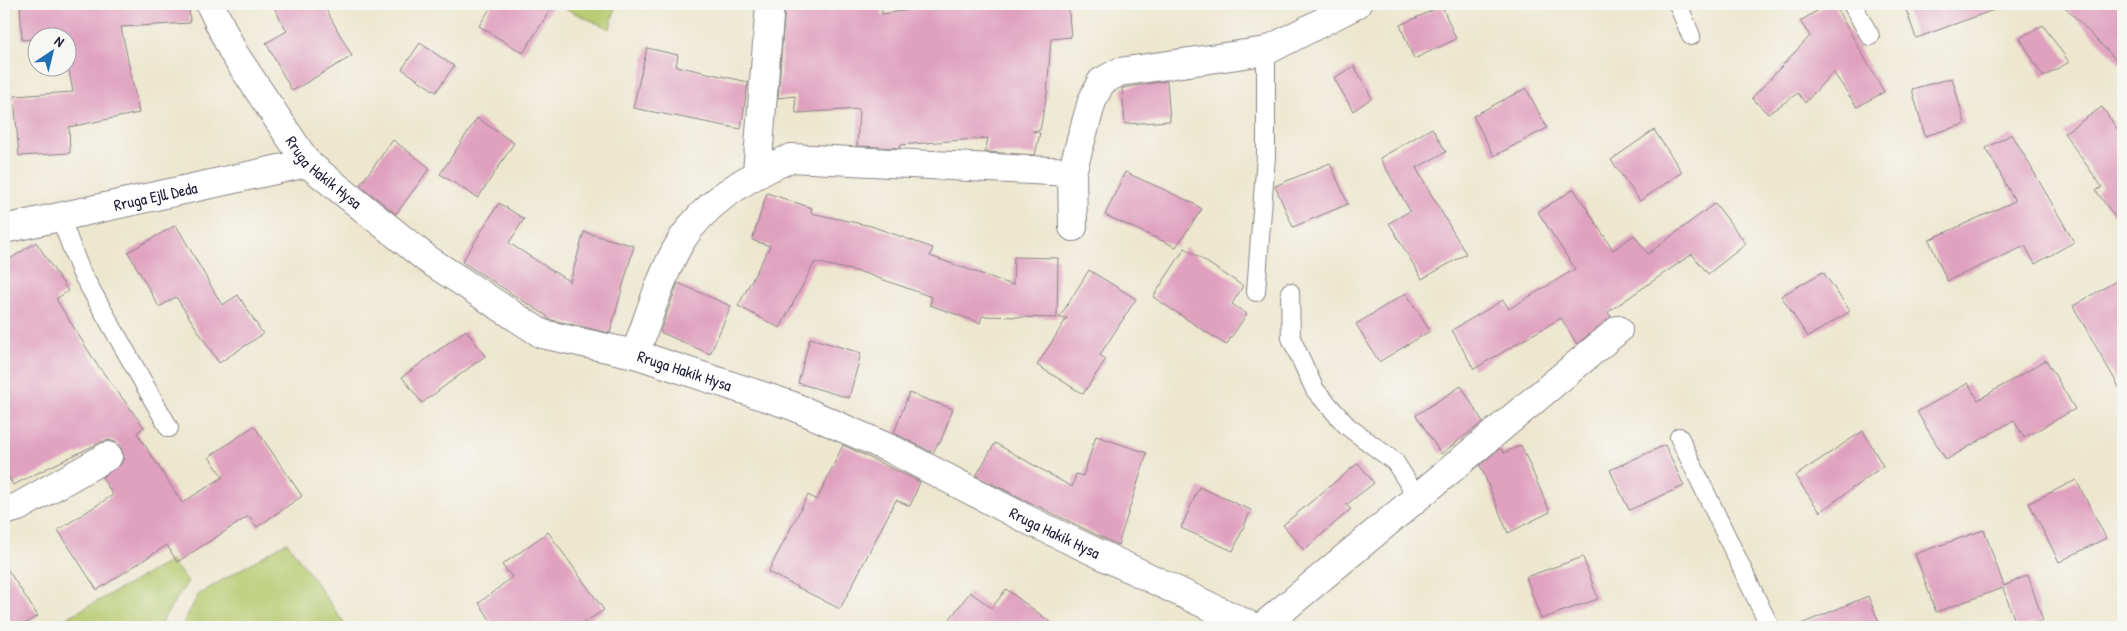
<svg xmlns="http://www.w3.org/2000/svg" width="2127" height="631" font-family="'Patrick Hand',sans-serif">
<rect width="100%" height="100%" fill="#f6f6f2"/>
<filter id="ink" filterUnits="userSpaceOnUse"><feTurbulence type="fractalNoise" baseFrequency=".02" numOctaves="2"/><feDisplacementMap in="SourceGraphic" scale="10" xChannelSelector="R" yChannelSelector="G"/><feConvolveMatrix kernelMatrix="1 2 1 2 8 2 1 2 1" color-interpolation-filters="sRGB"/></filter>
<filter id="wash" filterUnits="userSpaceOnUse"><feTurbulence type="fractalNoise" baseFrequency=".0096" numOctaves="4" result="noise"/><feDisplacementMap in="SourceGraphic" scale="20" xChannelSelector="R" yChannelSelector="G"/><feGaussianBlur stdDeviation="1.12" result="paint"/><feColorMatrix in="noise" values="0 0 0 0 0 0 0 0 0 0 0 0 0 0 0 0 0 1.4 0 .05"/><feComposite in="paint" operator="in"/></filter>
<g filter="url(#wash)">
<rect width="100%" height="100%" fill="#ede7cf"/>
<g fill="#b6c96d" stroke="#6c7654">
<path d="M555,4h61l-6,25z"/>
<path d="M287,542l60,85h-162l-1,-6 15,-27z"/>
<path d="M171,561l17,20 -30,46h-108z"/>
</g>
<g id="blocks">
<g fill="#e0a1be">
<path d="M20,4h169l1,19 -69,4 18,86 -70,14 1,26 -51,3 -5,-60 59,-4 -5,-26v-29l-46,3z"/>
<path d="M272,4h51l29,52 -60,35 -26,-48 21,-12z"/>
<path d="M493,4h61l-31,49 -44,-27z"/>
<path d="M785,4h96l1,10 49,-7 1,3 78,-6h58l3,33 -20,2 -4,54 -7,37 -7,1 7,2 -5,22 -50,-3 3,-14 -88,7v3l-43,-2 2,-37 -63,4 -1,-17 -17,2z"/>
<path d="M1829,4h5l50,88 -27,15 -24,-35 -28,31 -7,-10 -30,21 -16,-16 58,-62 -10,-15z"/>
<path d="M1904,4h98v3l-86,31z"/>
<path d="M2062,4h61v63l-29,-30z"/>
<path d="M1442,6l14,33 -42,20 -14,-34z"/>
<path d="M2043,25l26,37 -26,15 -23,-39z"/>
<path d="M420,43l34,23 -18,26 -34,-23z"/>
<path d="M647,48l31,7 -2,11 72,16 -7,47 -108,-21z"/>
<path d="M1354,66l18,32 -19,13 -19,-33z"/>
<path d="M1952,78l13,46 -40,12 -13,-47z"/>
<path d="M1167,81l3,40 -45,3 -3,-36z"/>
<path d="M1526,88l21,40 -53,28 -21,-40z"/>
<path d="M2102,107l21,30v91l-27,-37 6,-4 -38,-54z"/>
<path d="M477,118l37,25 -36,55 -38,-24z"/>
<path d="M1432,128l14,24 -30,16 50,86 -44,25 -33,-56 21,-12 -30,-53z"/>
<path d="M1654,130l28,42 -42,29 -29,-41z"/>
<path d="M2012,134l62,108 -39,22 -10,-18 -78,35 -18,-41 86,-39 -29,-53z"/>
<path d="M393,140l37,28 -34,46 -36,-29z"/>
<path d="M1330,163l18,41 -55,23 -18,-41z"/>
<path d="M1125,172l66,30 11,7 -26,38 -71,-32z"/>
<path d="M1574,189l39,61 21,-15 14,19 67,-51 31,41 -38,30 -16,-20 -84,58 3,5 -34,27 -16,-26 -87,51 -22,-39 51,-30 6,9 66,-40 -37,-57z"/>
<path d="M767,193l45,15 -1,5 60,13 62,22 -3,8 83,29 1,-28 44,1 -1,60 -75,-2 -2,7 -50,-18 2,-8 -68,-24 -49,-11 -35,66 -42,-22 32,-60 -18,-6z"/>
<path d="M499,203l25,16 -15,24 61,39 14,-50 50,14 -24,87 -62,-14 -1,-3 -85,-54z"/>
<path d="M176,225l46,80 16,-10 25,39 -44,29 -43,-66 -17,10 -31,-55z"/>
<path d="M36,242l32,49 -12,8 40,64 48,64 -7,6 45,70 41,-26 -14,-20 45,-31 48,70 -45,31 -8,-11 -72,46 -10,-17 -70,45 -39,-60 55,-35 -11,-18 19,-13 3,-7 -3,-9 -6,-6 -6,-2 -8,2 -88,43 -9,-17v-205z"/>
<path d="M1185,248l58,38 -11,18 15,10 -21,31 -73,-48z"/>
<path d="M1089,270l47,29 -36,56 6,4 -23,35 -46,-29 30,-47h-8z"/>
<path d="M1823,272l27,39 -42,26 -27,-41z"/>
<path d="M2123,277v117l-50,-88z"/>
<path d="M678,283l53,23 -21,48 -50,-22z"/>
<path d="M1406,293l24,38 -51,31 -23,-38z"/>
<path d="M466,330l19,26 -63,47 -20,-26z"/>
<path d="M810,338l51,15 -12,45 -51,-15z"/>
<path d="M2046,360l29,49 -51,29 -10,-18 -68,40 -29,-48 51,-29 10,17z"/>
<path d="M1461,386l22,36 -42,32 -25,-39z"/>
<path d="M909,393l44,16 -13,34h-2l-5,10 -39,-20z"/>
<path d="M1863,431l20,35 -63,46 -25,-36z"/>
<path d="M1096,436l51,17 -29,92 -142,-69 19,-33 77,44 4,-13 7,2z"/>
<path d="M843,445l77,37 -10,24 -14,-6 -56,109 -72,-37 40,-77 9,5z"/>
<path d="M1521,445l29,67 -42,21 -28,-68 20,-17 4,5z"/>
<path d="M1665,445l19,41 -55,24 -19,-40z"/>
<path d="M1358,463l16,20 -28,22 5,4 -47,41 -21,-25z"/>
<path d="M2076,480l30,58 -47,24 -30,-59z"/>
<path d="M1199,487l52,23 -18,41 -52,-23z"/>
<path d="M1984,530l20,56 24,-11 15,46 -26,6 -14,-39 -67,24 -21,-58z"/>
<path d="M548,532l56,78 -27,17h-82l-16,-24 33,-26 -10,-12z"/>
<path d="M1583,557l15,42 -57,20 -15,-42z"/>
<path d="M4,564l34,52 -18,11h-16z"/>
<path d="M1006,589l51,38h-113l26,-35 22,16z"/>
<path d="M1868,596l13,31h-87z"/>
</g>
</g>
</g>
<g filter="url(#ink)">
<use href="#blocks" fill-opacity="0" stroke="#888485" stroke-width="1"/>
<g fill="none" stroke-linecap="round" stroke-linejoin="round">
<g stroke="#888485" stroke-width="20">
<g id="lane">
<path d="M1678,4l13,32"/>
<path d="M1852,4l18,32"/>
<path d="M60,217l21,55 88,156"/>
<path d="M1256,292l10,-136v-105"/>
<path d="M1290,292l1,46 24,52 32,36 48,36 22,35"/>
<path d="M1679,437l91,190"/>
</g>
</g>
<g stroke="#888485" stroke-width="30">
<g id="street">
<path id="s1" d="M210,4l23,48 74,111 120,96 115,75 93,20 158,52 100,44 135,70 225,107"/>
<path d="M757,172l13,-168"/>
<path d="M1073,227l-1,-55 20,-71 9,-19 18,-10 147,-21 91,-47"/>
<path id="s2" d="M4,229l303,-66"/>
<path d="M635,354c13,-34 24,-73 41,-104 23,-45 70,-73 115,-92l281,14"/>
<path d="M4,511l14,-4 90,-51"/>
<path d="M1262,627l356,-297"/>
</g>
</g>
<use href="#lane" stroke="#fff" stroke-width="18"/>
<use href="#street" stroke="#fff" stroke-width="28"/>
</g>
</g>
<g text-anchor="middle" dominant-baseline="central" stroke-width="4" stroke-linejoin="round" paint-order="stroke">
<g font-size="16" fill="#22223b" stroke="#f6f6f2">
<text stroke="none"><textPath href="#s1" startOffset="205">Rruga Hakik Hysa</textPath></text>
<text stroke="none"><textPath href="#s2" startOffset="155">Rruga Ejll Deda</textPath></text>
<text stroke="none"><textPath href="#s1" startOffset="625">Rruga Hakik Hysa</textPath></text>
<text stroke="none"><textPath href="#s1" startOffset="1030">Rruga Hakik Hysa</textPath></text>
</g>
</g>
<rect width="2127" height="631" fill="none" stroke="#f6f6f2" stroke-width="20"/>
<g transform="translate(52 52) rotate(35)"><circle r="24" fill="#f6f6f2" stroke="#a1a1a9"/>
<path d="M0-4L9 19L0 12L-9 19Z" fill="#1f6fb2"/>
<text y="-8" font-size="14" font-weight="bold" text-anchor="middle" fill="#22223b">N</text>
</g>
</svg>
